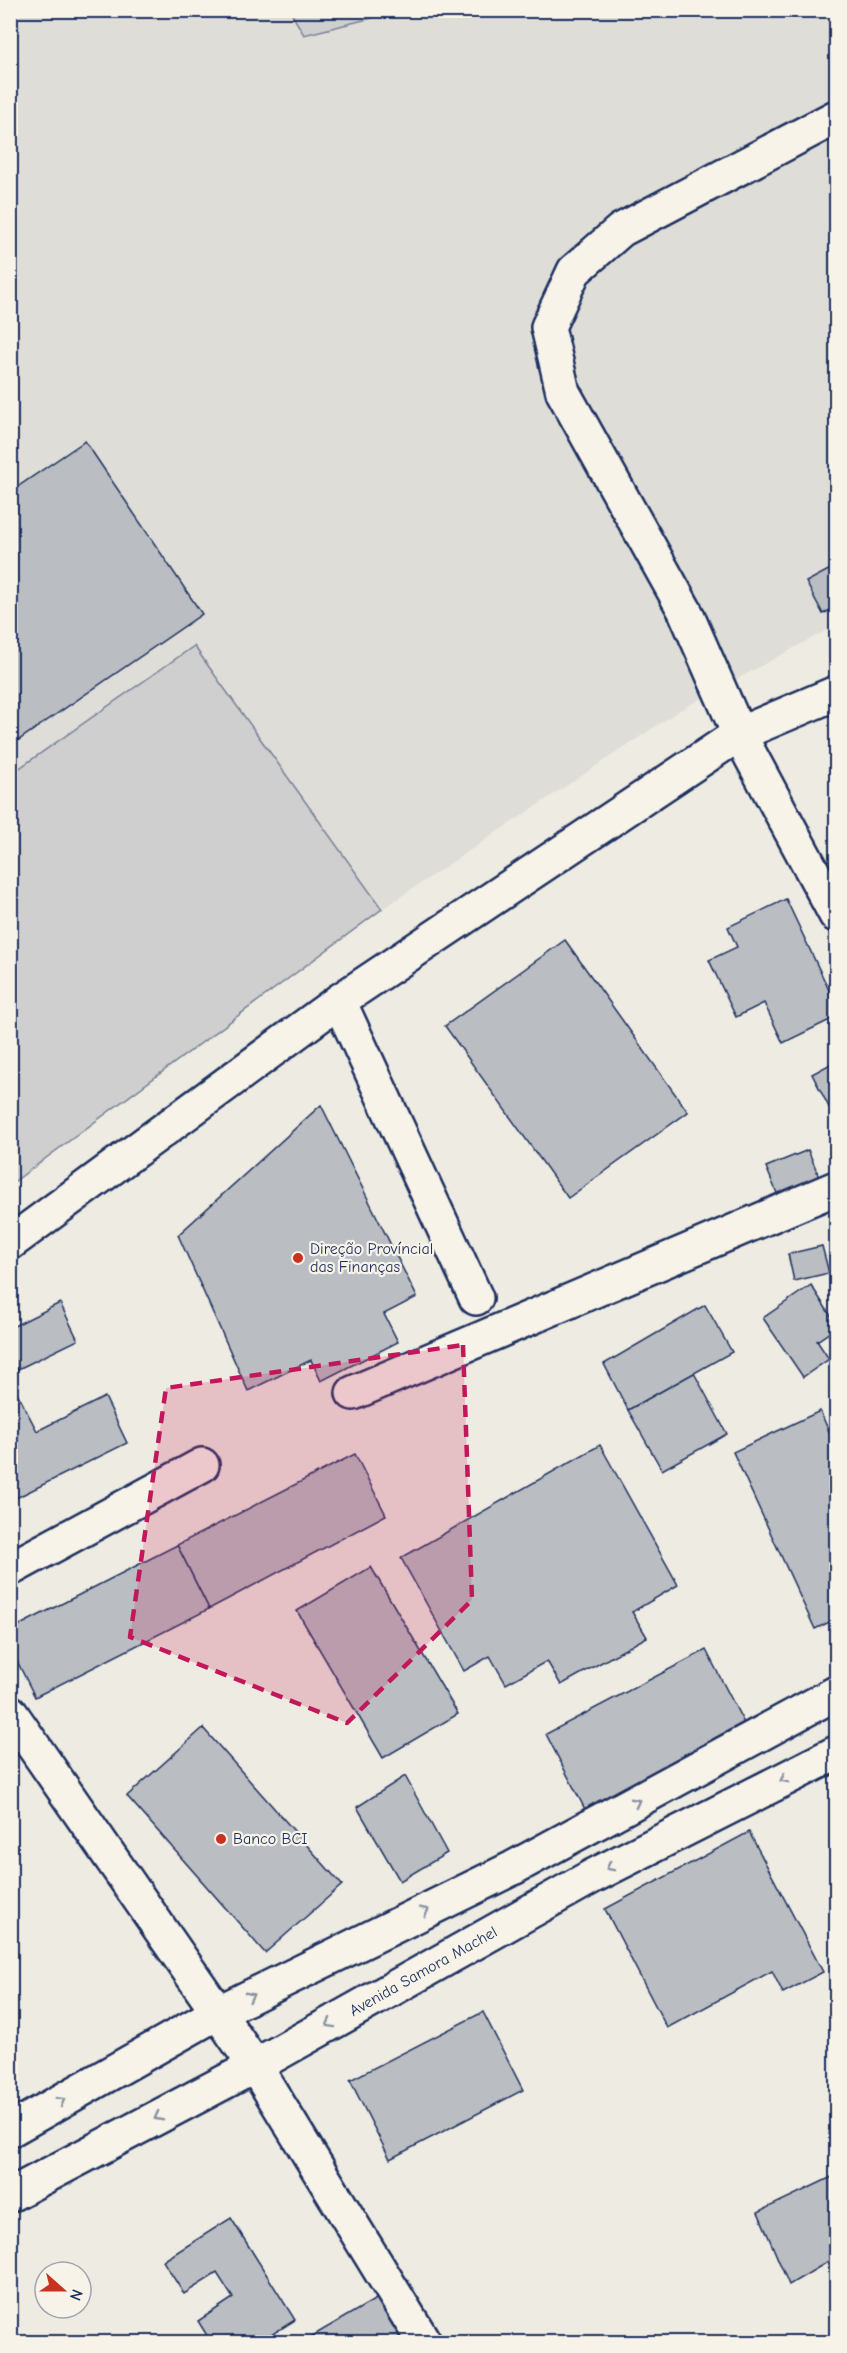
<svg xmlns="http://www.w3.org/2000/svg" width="847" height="2353" font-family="'Comic Neue',sans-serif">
<rect width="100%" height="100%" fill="#eeebe2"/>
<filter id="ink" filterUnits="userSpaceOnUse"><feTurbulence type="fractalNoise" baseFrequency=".0167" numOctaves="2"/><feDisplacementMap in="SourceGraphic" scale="12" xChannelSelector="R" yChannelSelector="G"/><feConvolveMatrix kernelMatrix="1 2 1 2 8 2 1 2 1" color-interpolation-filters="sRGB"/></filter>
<g filter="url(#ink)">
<path fill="#deddd8" d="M11,11h279l15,24 95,-24h436v614l-156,85 -298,199 -188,-263 -183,128z"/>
<g fill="#cfcfcf" stroke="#757f96" stroke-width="1.5">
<path d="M290,11h110l-96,24z"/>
<path d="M194,646l188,263 -371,275v-410z"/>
</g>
<g fill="#babdc2" stroke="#1b2f5e" stroke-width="1.5">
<path d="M85,441l117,173 -192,132v-254z"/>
<path d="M836,566v41l-13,7 -17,-32z"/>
<path d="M786,899l50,106v12l-53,26 -19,-40 -28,14 -27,-57 28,-13 -9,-20z"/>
<path d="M565,940l123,172 -120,86 -123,-172z"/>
<path d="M836,1061v60l-24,-47z"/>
<path d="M321,1105l96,192 -33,17 14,28 -77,39 -10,-21 -63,31 -70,-156z"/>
<path d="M808,1150l13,31 -42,17 -13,-31z"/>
<path d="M822,1246l7,27 -35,8 -6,-27z"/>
<path d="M811,1285l25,39v4l-19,13 12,18 -26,18 -40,-59z"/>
<path d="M60,1303l18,37 -68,33v-45z"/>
<path d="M705,1305l27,47 -104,58 -24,-46z"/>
<path d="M694,1373l33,61 -65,36 -34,-60z"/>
<path d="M10,1379l27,52 68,-34 22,46 -117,58z"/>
<path d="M836,1389v18l-6,-16z"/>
<path d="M820,1411l16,36v40l-8,5 8,18v109l-21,10 -82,-177z"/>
<path d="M600,1445l78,140 -46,27 15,25 -86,48 -14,-24 -41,23 -16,-28 -26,15 -63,-113z"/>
<path d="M355,1454l31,61 -177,94 -32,-64z"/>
<path d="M177,1545l32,64 -174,88 -25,-50v-17z"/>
<path d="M371,1567l87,147 -75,44 -86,-147z"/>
<path d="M706,1650l42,81 -160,84 -42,-81z"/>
<path d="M203,1728l139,157 -77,68 -138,-157z"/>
<path d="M405,1776l42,77 -47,28 -43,-74z"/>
<path d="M749,1832l74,140 -40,21 -11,-22 -105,57 -62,-119z"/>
<path d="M483,2012l40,78 -133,69 -40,-79z"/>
<path d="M836,2175v82l-47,28 -31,-73z"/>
<path d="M231,2218l64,102 -35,22h-49l-13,-21 35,-23 -16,-25 -33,21 -21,-33z"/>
<path d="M381,2296l26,46h-105z"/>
</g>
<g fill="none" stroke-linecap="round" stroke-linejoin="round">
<g stroke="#1b2f5e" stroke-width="38">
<g id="minor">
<path d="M836,117l-215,113 -47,41 -26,56 15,65 122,219 54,123 97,181"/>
<path d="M339,1001l137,297"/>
<path d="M10,1243l329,-242 400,-267 97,-41"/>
<path d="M353,1393l483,-205"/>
<path d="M10,1569l192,-104"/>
<path d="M10,1712l245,354 169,276"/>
<path d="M10,2130l207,-117 296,-145 323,-175"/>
<path id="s1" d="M10,2195l245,-129 338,-190 243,-123"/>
</g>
</g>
<use href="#minor" stroke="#f7f3e8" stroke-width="33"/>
</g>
<defs><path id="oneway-chevron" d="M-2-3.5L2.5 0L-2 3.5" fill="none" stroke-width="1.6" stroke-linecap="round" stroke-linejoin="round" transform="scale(1.5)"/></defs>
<g stroke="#8991a3">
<use href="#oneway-chevron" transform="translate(784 1779) rotate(154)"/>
<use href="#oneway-chevron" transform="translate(636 1802) rotate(-28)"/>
<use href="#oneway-chevron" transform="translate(610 1867) rotate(153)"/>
<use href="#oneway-chevron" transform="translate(425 1911) rotate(-26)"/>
<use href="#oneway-chevron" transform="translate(250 1996) rotate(-26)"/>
<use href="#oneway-chevron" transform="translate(330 2024) rotate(151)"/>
<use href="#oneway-chevron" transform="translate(61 2101) rotate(-30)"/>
<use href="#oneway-chevron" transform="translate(158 2117) rotate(152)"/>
</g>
</g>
<path fill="#c2185b" fill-opacity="0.2" stroke="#c2185b" stroke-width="4.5" stroke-dasharray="12 8" stroke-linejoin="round" d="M463,1345l9,255 -125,123 -217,-86 36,-249z"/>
<g fill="#c8321e" stroke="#f7f3e8" stroke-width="2">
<circle cx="298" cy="1258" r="6"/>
<circle cx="221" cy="1839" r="6"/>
</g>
<g text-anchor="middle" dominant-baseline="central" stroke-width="4.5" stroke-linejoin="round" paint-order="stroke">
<g font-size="16" fill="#1b2f5e" stroke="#f7f3e8" text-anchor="start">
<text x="310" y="1249">Direção Províncial<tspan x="310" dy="18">das Finanças</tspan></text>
<text x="233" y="1839">Banco BCI</text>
</g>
<g font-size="16" fill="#1b2f5e" stroke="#f7f3e8">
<text stroke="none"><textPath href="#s1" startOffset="470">Avenida Samora Machel</textPath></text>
</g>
</g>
<rect width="847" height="2353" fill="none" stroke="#f7f3e8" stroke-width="36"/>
<rect x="18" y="18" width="811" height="2317" fill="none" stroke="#1b2f5e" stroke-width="2" filter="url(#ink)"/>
<g transform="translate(63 2290) rotate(111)"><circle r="28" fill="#f7f3e8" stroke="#9fa5b1" stroke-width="1.5"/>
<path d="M0-4.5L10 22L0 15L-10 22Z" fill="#c8321e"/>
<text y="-9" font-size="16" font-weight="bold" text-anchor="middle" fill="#1b2f5e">N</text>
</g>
</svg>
